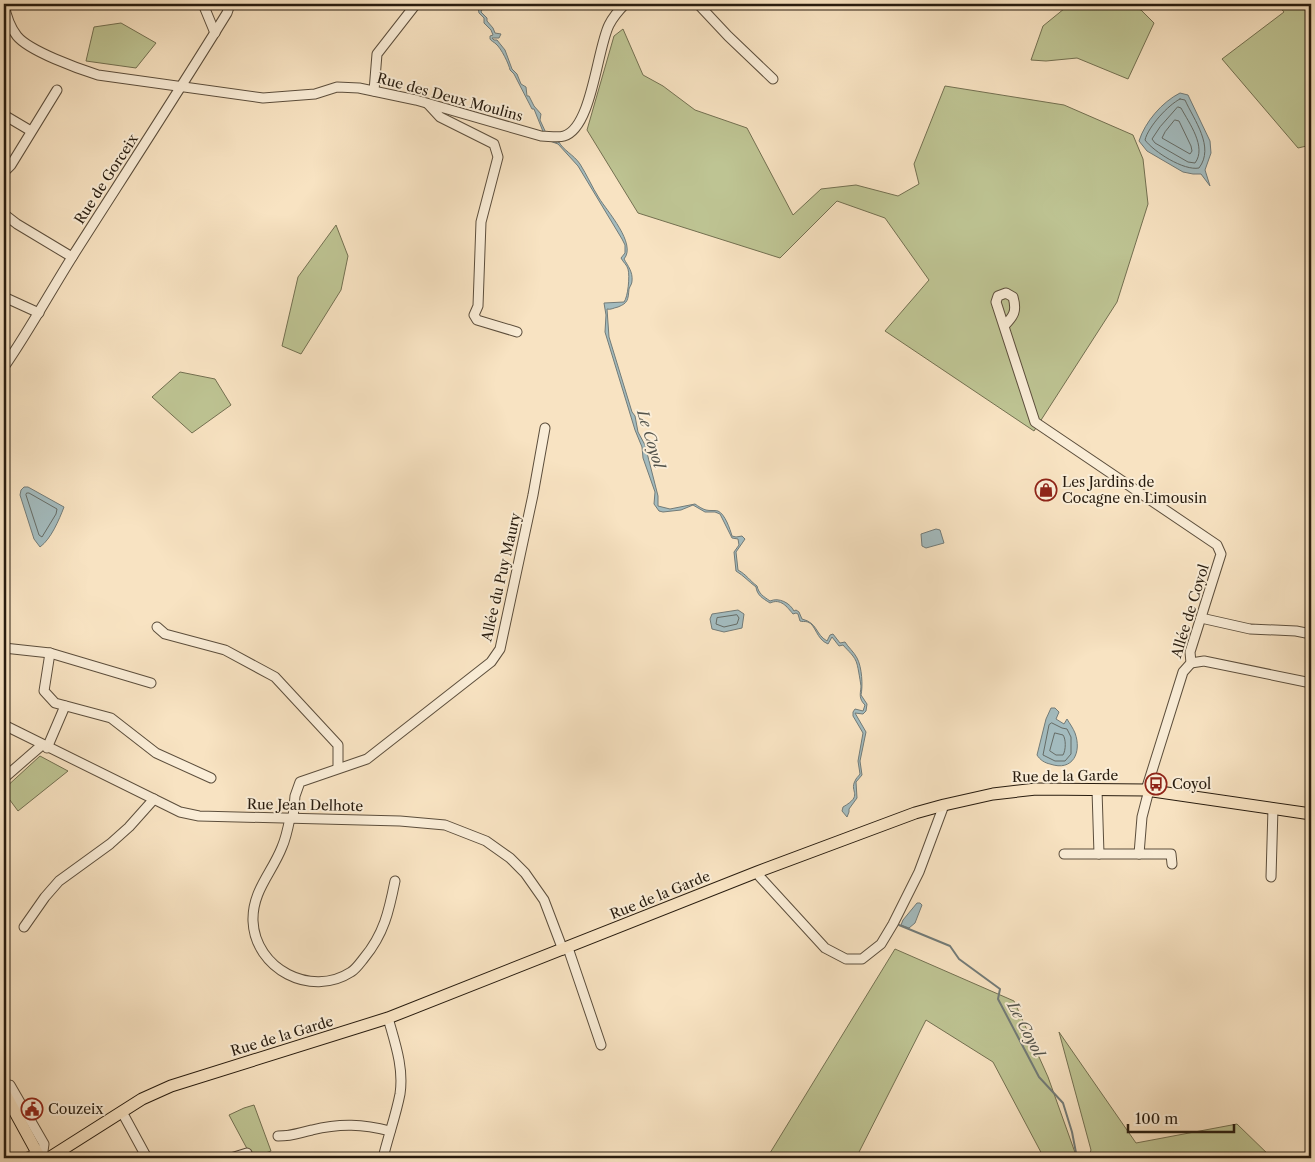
<svg xmlns="http://www.w3.org/2000/svg" width="1315" height="1162" font-family="'Libre Caslon Text',serif">
<rect width="100%" height="100%" fill="#f8e3c2"/>
<filter id="stains"><feTurbulence type="fractalNoise" baseFrequency=".004" numOctaves="4"/><feColorMatrix values="0 0 0 0 .2 0 0 0 0 .09 0 0 0 0 .02 0 0 0 .5 -.17"/></filter>
<radialGradient id="worn" r=".72"><stop offset=".6" stop-color="#630" stop-opacity="0"/><stop offset="1" stop-color="#630" stop-opacity=".3"/></radialGradient>
<g fill="#bec493" stroke="#737051">
<path d="M1070,4h51l20,6 13,13 -26,56 -51,-21 -31,3 -15,-1 12,-34z"/>
<path d="M1277,4h34v141l-13,3 -76,-89 62,-47z"/>
<path d="M121,23l35,20 -20,25 -50,-7 8,-34z"/>
<path d="M623,29l20,46 20,11 32,24 52,18 46,87 28,-26 35,-4 42,11 21,-12 -5,-20 31,-78 119,19 69,30 10,24 5,45 -31,98 -83,129 -149,-100 44,-51 -44,-62 -48,-17 -57,57 -142,-45 -51,-83 27,-94z"/>
<path d="M336,225l12,31 -7,34 -40,64 -19,-8 16,-69z"/>
<path d="M180,372l35,7 16,26 -39,28 -40,-36z"/>
<path d="M40,756l28,15 -50,40 -14,-19v-3z"/>
<path d="M895,949l119,52 34,76 29,81h-33l-51,-96 -67,-42 -70,138h-72l-14,-5z"/>
<path d="M1059,1032l77,111 101,-19 35,34h-184l3,-8z"/>
<path d="M254,1105l17,46 -19,7 -23,-43 15,-7z"/>
</g>
<g fill="#a3bbbe" stroke="#727b78">
<path d="M477,4h3l3,3 -2,5 6,6v3l6,7 2,5 6,1 -2,4h-7l2,2h3l8,10 7,19 5,5 4,10 5,3 1,9h2l5,10 7,8 -1,6 6,13 -2,1 -10,-25h-2l-18,-35 -4,-4c-1,-6 -9,-22 -14,-26 -2,-2 -5,-3 -6,-5v-3l3,-1 -2,-5 -7,-7v-5l-5,-5 -1,-5 2,-1z"/>
<path d="M1180,93l8,2 22,46 1,12 -6,17 5,16 -9,-12h-8l-10,-2 -36,-21 -8,-10c6,-19 23,-39 41,-48z"/>
<path d="M547,140l11,3 1,-1c4,8 15,13 21,22 7,11 12,23 19,34 8,13 38,46 25,61 4,7 9,13 8,22 0,3 -2,5 -3,8 -1,11 -1,14 -11,18 -5,1 -7,3 -11,2l2,28 23,75 3,4 3,16 7,13 13,51v10l12,3 25,-5c3,2 7,5 11,6 4,1 8,0 12,1 7,3 12,18 14,25l4,1 6,-1 3,3 -9,13 2,18c9,5 11,10 19,16 2,8 6,10 13,15 9,-4 20,2 24,10l2,-1 3,2 3,7c16,4 13,15 25,22l3,-6 3,-1 7,9 5,-1c3,5 9,10 12,16 5,9 6,28 4,37l6,9 -1,7 -3,3 -8,-1 11,19 -6,29 2,14 -6,7 1,16 -8,11v3l-2,5 -5,-6 1,-4c21,-12 6,-15 12,-26 1,-3 3,-4 5,-7l-2,-13 5,-28 -10,-17v-4l2,-3 8,2 2,-6c-6,-6 -5,-10 -4,-18 0,-2 -3,-20 -4,-23 -2,-8 -9,-13 -14,-19l-4,1 -7,-9 -4,7c-12,-5 -12,-19 -20,-22 -3,-1 -6,0 -8,-1l-2,-7 -2,-1 -3,1c-6,-7 -12,-16 -23,-11 -8,-5 -13,-8 -14,-16 -8,-6 -12,-11 -20,-16l-2,-19 5,-7 -1,-6 -6,-1 -12,-24 -5,-2h-10l-12,-7 -12,5 -18,2 -4,-1 -5,-7 1,-12 -12,-34 -1,-11 -7,-17 -30,-98 1,-17 -2,-12 20,-1c4,-5 6,-26 4,-33 -1,-4 -5,-7 -7,-11l4,-5v-8l-3,-6 -44,-73 -20,-22z"/>
<path d="M24,487h4l36,20c-5,13 -13,32 -24,40l-6,-8 -14,-44 1,-5z"/>
<path d="M936,529l4,1 4,13 -18,5 -4,-2 -1,-12z"/>
<path d="M738,610l6,4 -2,14 -18,4 -12,-3 -2,-10 2,-5z"/>
<path d="M1051,708h4l4,4 -3,7 8,5 3,-5c3,5 6,9 8,14 7,19 -2,39 -25,31 -5,-1 -10,-4 -13,-9l9,-36z"/>
<path d="M917,903h3l2,2 -7,18 -6,5 -8,-3 2,-5z"/>
<path d="M1186,1153l19,1 10,4h-71l21,-4z"/>
</g>
<g fill="none" stroke-linecap="round" stroke-linejoin="round">
<g stroke="#666c66" stroke-width="1">
<path d="M1180,99l5,1c9,20 30,47 14,68 -15,3 -45,-16 -54,-28 3,-13 23,-35 35,-41z"/>
<path d="M1178,107l3,1c8,15 26,39 14,55l-7,-1 -33,-19 -3,-4 8,-12z"/>
<path d="M1175,120l4,1 12,25 1,5 -2,3 -28,-16 3,-6z"/>
<path d="M27,493h2l28,16 -1,5 -14,23 -3,-2 -13,-40z"/>
<path d="M737,615l2,3 -2,6 -13,3 -8,-3 1,-6z"/>
<path d="M1052,723l10,5 5,1 4,8v17l-6,7h-10l-12,-6 6,-30z"/>
<path d="M1055,733l8,2c3,4 3,15 0,20h-7l-6,-4z"/>
</g>
<path stroke="#727b78" stroke-width="2" d="M899,925l51,21 9,13 41,30 -2,10 41,78 24,26 9,29 5,26"/>
<g stroke="#5c4e3c" stroke-width="11">
<g id="minor">
<path d="M4,4c2,11 6,23 13,32 12,15 62,33 81,39l165,23 52,-4 22,-7 22,1 57,12 125,36c7,0 17,2 23,0 28,-8 33,-87 45,-111 4,-8 10,-15 16,-21"/>
<path d="M203,4l12,29"/>
<path d="M698,4l30,32 45,43"/>
<path d="M374,91l3,-37 39,-50"/>
<path d="M428,104l12,13 54,27 4,13 -17,65 -3,84 -4,9 3,5 40,12"/>
<path d="M4,115l27,16"/>
<path d="M4,172l7,-7 46,-75"/>
<path d="M4,214l13,10 55,33"/>
<path d="M4,297l35,16"/>
<path d="M1004,326c10,-10 13,-15 9,-29l-7,-4 -8,3 -2,6 39,120 182,123 4,9 -31,98 1,11 -8,9 -37,118"/>
<path d="M4,367c25,-36 46,-75 70,-113 51,-80 103,-160 153,-241l3,-9"/>
<path d="M1201,618l49,11 46,2 15,3"/>
<path d="M157,627l8,7 60,16 50,27 63,68v23"/>
<path d="M4,648l46,5 101,30"/>
<path d="M50,653l-6,38 11,12 56,15 45,35 55,25"/>
<path d="M1191,663l13,-2 107,22"/>
<path d="M4,725l176,87 19,4 201,5 45,4 41,16 24,17 15,15 19,27 19,50"/>
<path d="M47,748l18,-42"/>
<path d="M4,778l38,-33"/>
<path d="M1097,790l2,64"/>
<path d="M290,818c-2,10 -4,20 -8,29 -10,26 -30,44 -29,74 2,48 58,77 98,51 5,-3 9,-9 13,-14 20,-24 25,-47 31,-77"/>
<path d="M293,818l2,-22 5,-14 67,-23 124,-97 9,-13 33,-154 12,-67"/>
<path d="M1064,854h107l1,10"/>
<path d="M1139,854l3,-37 7,-27"/>
<path d="M757,872l3,5 65,71 21,11h16l19,-15 12,-20 26,-52 25,-67"/>
<path d="M1271,877l2,-69"/>
<path d="M24,927l21,-30 14,-16 51,-37 19,-17 25,-28"/>
<path d="M568,948l33,97"/>
<path d="M4,1085h6l34,59 -2,14"/>
<path d="M122,1112l25,46"/>
<path d="M278,1136c16,0 20,-3 34,-6 28,-7 51,-6 78,1"/>
<path d="M26,1158l11,-5"/>
<path d="M231,1158l16,-5"/>
<path d="M383,1158c5,-21 13,-43 17,-64 4,-26 -5,-51 -12,-76"/>
</g>
</g>
<g stroke="#281c0f" stroke-width="13">
<g id="major">
<path d="M4,1092l36,66"/>
<path d="M49,1158l93,-59 29,-13 217,-68 369,-146 158,-59 29,-8 49,-11 43,-5 110,1 165,24"/>
</g>
</g>
<use href="#minor" stroke="#faedd7" stroke-width="9"/>
<use href="#major" stroke="#f8e3c2" stroke-width="11"/>
</g>
<defs>
<g id="shop-ring" transform="scale(1.125)"><circle r="9.5" fill="#faedd7" stroke="#8f2418" stroke-width="1.5"/><path d="M-5-2.5h2.3a2.7 3.5 0 0 1 5.4 0H5L5.5 6h-11ZM-1.5-2.5h3a1.5 2.3 0 0 0-3 0Z" fill="#8f2418"/></g>
<g id="bus-ring" transform="scale(1.125)"><circle r="9.5" fill="#faedd7" stroke="#8f2418" stroke-width="1.5"/><path d="M-5-6H5V4H4V6H2V4H-2V6H-4V4H-5ZM-3.5-4V0h7V-4ZM-3.5 1.2v1.5H-2V1.2ZM2 1.2v1.5H3.5V1.2Z" fill="#8f2418"/></g>
<g id="civic-ring" transform="scale(1.125)"><circle r="9.5" fill="#faedd7" stroke="#8f2418" stroke-width="1.5"/><path d="M-.6-6.5H3V-4.5H.6V-3L4-1V1h2V6H-6V1h2V-1L-.6-3ZM-1.2 2.5V6h2.4V2.5Z" fill="#8f2418"/></g>
</defs>
<g fill-rule="evenodd">
<use href="#shop-ring" x="1046" y="490"/>
<use href="#bus-ring" x="1156" y="784"/>
<use href="#civic-ring" x="32" y="1109"/>
</g>
<g text-anchor="middle" dominant-baseline="central" stroke-width="4" stroke-linejoin="round" paint-order="stroke">
<g font-size="14" fill="#281c0f" stroke="#faedd7">
<text transform="translate(450 97) rotate(15)">Rue des Deux Moulins</text>
<text transform="translate(106 179) rotate(-57)">Rue de Gorceix</text>
<text transform="translate(501 577) rotate(-77)">Allée du Puy Maury</text>
<text transform="translate(1190 611) rotate(-73)">Allée de Coyol</text>
<text transform="translate(1065 776) rotate(-1)">Rue de la Garde</text>
<text transform="translate(305 805) rotate(1)">Rue Jean Delhote</text>
<text transform="translate(660 895) rotate(-22)">Rue de la Garde</text>
<text transform="translate(282 1036) rotate(-17)">Rue de la Garde</text>
</g>
<g font-size="14" fill="#281c0f" stroke="#faedd7" text-anchor="start">
<text x="1062" y="482">Les Jardins de<tspan x="1062" dy="16">Cocagne en Limousin</tspan></text>
<text x="1172" y="784">Coyol</text>
<text x="48" y="1109">Couzeix</text>
</g>
<g font-size="15" font-style="italic" fill="#53544c" stroke="#faedd7">
<text transform="translate(651 439) rotate(73)">Le Coyol</text>
<text transform="translate(1026 1029) rotate(62)">Le Coyol</text>
</g>
</g>
<rect width="1315" height="1162" fill="none" stroke="#f8e3c2" stroke-width="20"/>
<rect x="5" y="5" width="1305" height="1152" fill="none" stroke="#281c0f" stroke-width="2.5"/>
<rect x="10" y="10" width="1295" height="1142" fill="none" stroke="#281c0f"/>
<path d="M1128 1124v8h106v-8" fill="none" stroke="#281c0f" stroke-width="2.5"/>
<text x="1135" y="1124" font-size="15" fill="#281c0f" stroke="#faedd7" stroke-width="4" paint-order="stroke">100 m</text>
<rect width="100%" height="100%" filter="url(#stains)"/>
<rect width="100%" height="100%" fill="url(#worn)"/>
</svg>
